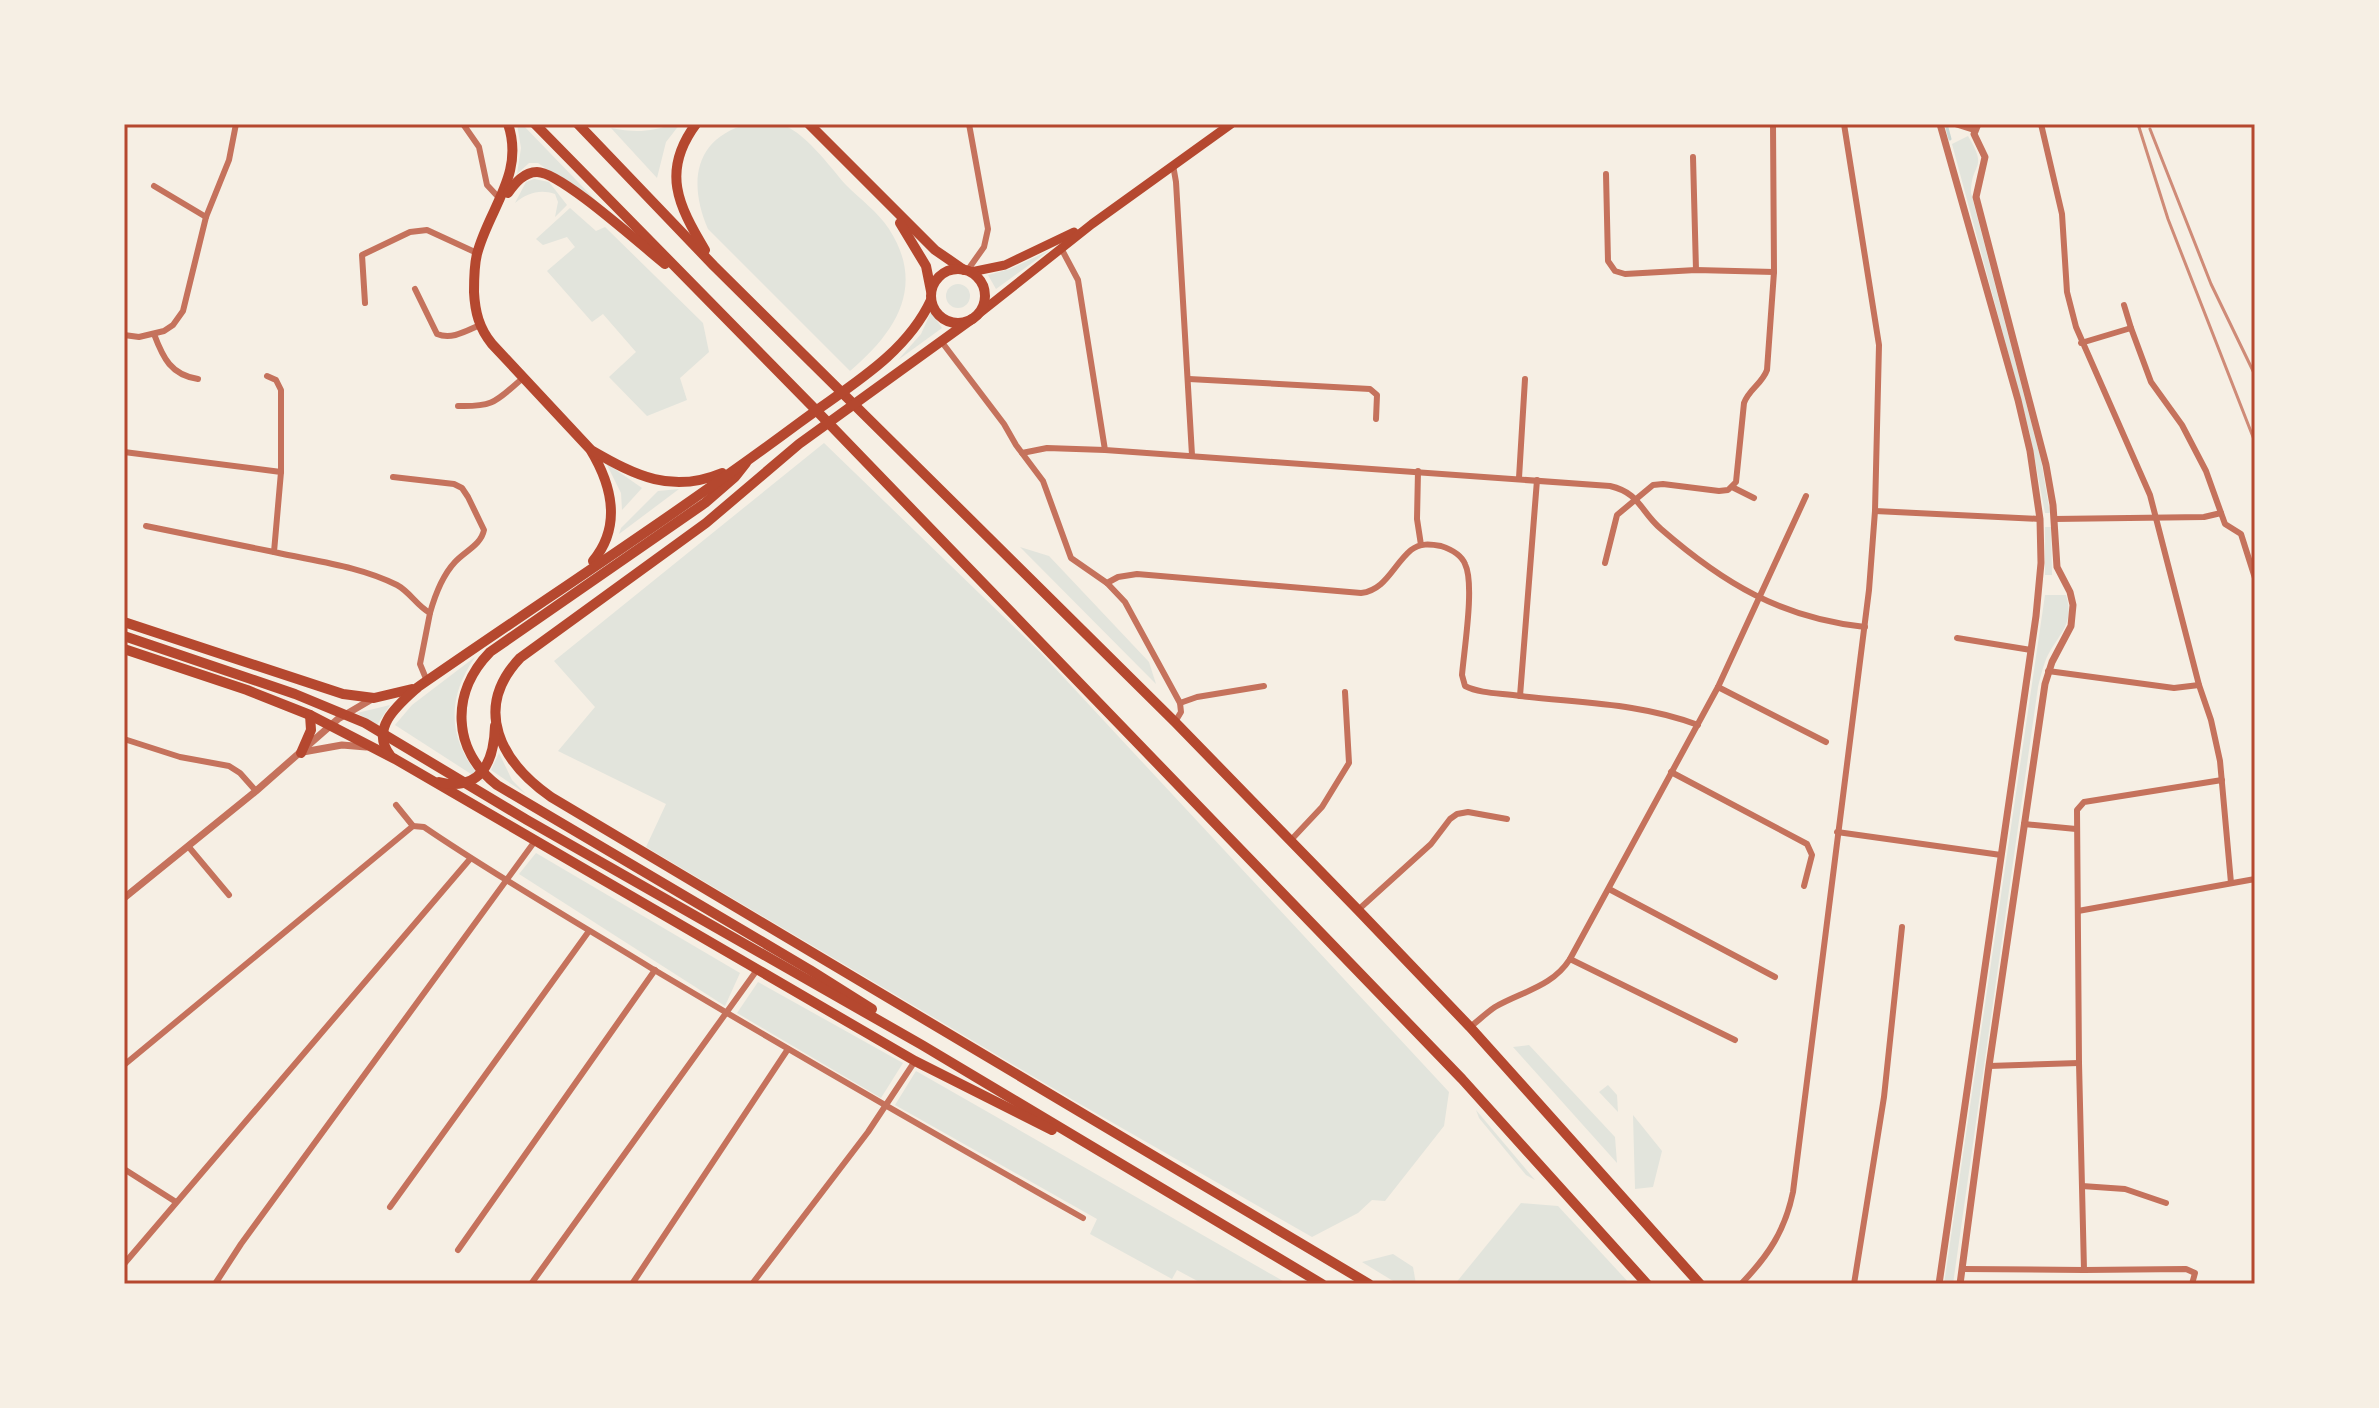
<svg xmlns="http://www.w3.org/2000/svg" width="2379" height="1408" font-family="'Fira Sans Condensed',sans-serif">
<rect width="100%" height="100%" fill="#f6efe4"/>
<g fill="#e2e4dc">
<path d="M517,124h5l82,85 -66,-46h-9l-12,11 4,-26z"/>
<path d="M674,124h6l-14,18 -9,36 -46,-50c24,5 40,4 63,-4z"/>
<path d="M748,124c10,0 22,-2 31,0 24,5 51,43 67,61 14,14 32,27 43,44 37,57 7,103 -39,142l-142,-142c-20,-46 -14,-91 40,-105z"/>
<path d="M1968,136c21,35 3,25 3,57l70,267 9,53h-5l-15,-79 -78,-290z"/>
<path d="M534,179l15,3 18,23 -12,12 3,-15 -3,-8c-15,-5 -28,-1 -40,9l11,-21z"/>
<path d="M570,208l26,23 9,-4 98,96 6,29 -29,26 7,22 -40,16 -38,-39 27,-25 -33,-38 -11,8 -45,-51 28,-24 -8,-10 -24,8 -7,-6z"/>
<path d="M1050,250l-54,39 -8,-14 22,-6z"/>
<circle cx="958" cy="296" r="12"/>
<path d="M931,312l11,16 -44,32 23,-26z"/>
<path d="M824,443l216,209 409,440 -5,34 -59,75 -13,-1 -14,13 -46,24 -239,-137 -427,-253 20,-43 -108,-53 37,-44 -41,-46z"/>
<path d="M606,463l36,25 -20,22 -1,-17z"/>
<path d="M679,489l-60,45 2,-6 37,-37z"/>
<path d="M2045,527h6l1,48h-7z"/>
<path d="M1020,547l29,9 100,106 7,22z"/>
<path d="M2045,595h21c10,32 -11,41 -21,67 -3,8 -5,17 -7,25l-85,597h-9z"/>
<path d="M475,657c-31,45 -26,87 10,126l-90,-58 17,-20z"/>
<path d="M390,705l-13,20 -20,-12z"/>
<path d="M499,753l13,27 14,14 -35,-24z"/>
<path d="M536,853l204,120 -15,33 -206,-132z"/>
<path d="M758,982l145,81 -22,35 -144,-85z"/>
<path d="M1529,1045l86,92 2,26 -104,-116z"/>
<path d="M916,1071l367,210 -2,3h-78l-26,-14 -5,9 -82,-45 7,-15 -202,-114z"/>
<path d="M1608,1085l9,10 1,17 -19,-20z"/>
<path d="M1476,1110l59,70 -9,-5 -47,-57z"/>
<path d="M1633,1115l29,36 -9,36 -18,2z"/>
<path d="M1521,1203l37,3 72,78h-175z"/>
<path d="M1393,1254l20,13 3,17h-18l-36,-22z"/>
</g>
<g fill="none" stroke-linecap="round" stroke-linejoin="round">
<path stroke="#c9d6d2" stroke-width="3" d="M1946,124l4,15"/>
<g stroke="#c5725c" stroke-width="6">
<path d="M463,124l16,23 8,38 14,15"/>
<path d="M1955,124l19,6"/>
<path d="M2041,124l21,90 5,78 9,35 74,168 49,190 12,35 9,41 11,122"/>
<path d="M1693,157l3,113"/>
<path d="M1173,165l3,17 16,273"/>
<path d="M1606,174l2,87 7,10 10,3 71,-4 78,2"/>
<path d="M154,186l52,31"/>
<path d="M1061,248l17,32 27,170 505,36c30,7 30,25 51,43 62,54 120,89 204,98"/>
<path d="M967,271l17,-24 4,-18 -19,-105"/>
<path d="M415,289l22,45c15,6 29,-3 43,-9"/>
<path d="M365,303l-3,-48 48,-23 17,-2 50,23"/>
<path d="M2124,305l7,23"/>
<path d="M154,334c9,24 17,41 44,45"/>
<path d="M124,335l15,2 25,-6 9,-6 10,-14 23,-94 23,-57 7,-36"/>
<path d="M941,341l63,83 12,21 27,36 28,77 36,25 11,-6 19,-3 224,19c25,-3 32,-28 50,-43 9,-7 19,-6 30,-4 9,3 20,8 24,18 10,20 -1,86 -3,111l3,11c16,8 37,7 55,10 59,7 121,7 178,29"/>
<path d="M2081,343l50,-15 20,54 31,43 24,46 19,53 16,10 14,44"/>
<path d="M267,376l9,4 5,10v82"/>
<path d="M1189,379l181,10 7,6 -1,24"/>
<path d="M458,406c37,1 38,-5 65,-28"/>
<path d="M124,452l157,20 -7,80c40,9 86,14 123,33 13,7 20,21 33,28l-10,51 7,17"/>
<path d="M1022,453l25,-5 58,2"/>
<path d="M1418,471l-1,48 4,26"/>
<path d="M393,477l61,7 8,4 6,9 16,33c-3,15 -19,21 -29,32 -13,14 -20,33 -25,51"/>
<path d="M1519,478l6,-99"/>
<path d="M1732,487l22,11"/>
<path d="M1875,511l165,8"/>
<path d="M2054,519l150,-2 17,-4"/>
<path d="M146,526l128,26"/>
<path d="M1605,563l12,-48 36,-30 10,-1 56,7 9,-1 8,-8 8,-79c5,-14 18,-19 23,-33l7,-98 -1,-148"/>
<path d="M1107,583l18,19 55,101 1,9 -6,10"/>
<path d="M1957,638l74,12"/>
<path d="M2048,671l126,17 25,-3"/>
<path d="M1718,687l108,55"/>
<path d="M1520,696l17,-216"/>
<path d="M1180,703l17,-6 67,-11"/>
<path d="M124,739l56,18 49,9 11,7 16,18"/>
<path d="M1671,772l136,72 5,11 -8,31"/>
<path d="M396,805l17,21 11,1c73,50 151,94 227,141 143,85 287,168 432,250"/>
<path d="M2024,824l52,5"/>
<path d="M1837,832l164,23"/>
<path d="M1291,840l31,-33 27,-44 -4,-71"/>
<path d="M188,846l41,49"/>
<path d="M1609,889l166,88"/>
<path d="M1358,910l73,-66 19,-25 7,-5 11,-2 39,7"/>
<path d="M2078,911l177,-32"/>
<path d="M1570,959l165,81"/>
<path d="M1470,1027c8,-6 16,-14 25,-20 28,-16 57,-20 75,-48l148,-272 88,-191"/>
<path d="M124,1065l289,-239"/>
<path d="M1989,1066l90,-3"/>
<path d="M124,1169l52,33"/>
<path d="M2082,1186l43,3 41,14"/>
<path d="M390,1207l199,-276"/>
<path d="M458,1250l197,-280"/>
<path d="M124,1264l346,-405"/>
<path d="M1962,1269l122,1 -5,-207 -2,-253 7,-8 138,-22"/>
<path d="M2084,1270l102,-1 9,4 -3,11"/>
<path d="M215,1284l26,-40 294,-403"/>
<path d="M531,1284l226,-314"/>
<path d="M632,1284l156,-235"/>
<path d="M752,1284l116,-152 47,-71"/>
<path d="M1741,1284c27,-28 44,-53 52,-92l76,-602 6,-79 4,-166 -35,-221"/>
<path d="M1854,1284l30,-187 18,-170"/>
</g>
<g stroke="#c5725c" stroke-width="7">
<path d="M303,752l39,-7 24,2"/>
<path d="M124,898l132,-107 82,-72 34,-20"/>
<path d="M1939,1284l97,-668 5,-53 -1,-44 -10,-68 -12,-51 -78,-276"/>
<path d="M1960,1284l29,-218 56,-382 7,-22 19,-36 2,-21 -3,-13 -13,-25 -4,-62 -7,-40 -70,-268 9,-40 -11,-23 4,-10"/>
</g>
<g stroke="#b5482f" stroke-width="9">
<path d="M971,272l34,-7 69,-33"/>
<path d="M976,316l116,-92 139,-100"/>
</g>
<g stroke="#b5482f" stroke-width="10">
<path d="M508,124c17,50 -19,84 -31,130 -3,12 -3,25 -3,38 1,20 5,36 18,52l98,105c22,36 32,77 3,112"/>
<path d="M535,124l276,281 651,674 185,205"/>
<path d="M578,124l136,142 461,456 183,188 112,117 230,257"/>
<path d="M696,124c-35,47 -18,81 9,126"/>
<path d="M809,124l126,126 29,20"/>
<path d="M508,193c7,-10 16,-21 29,-21 24,0 105,74 128,92"/>
<path d="M900,223l26,43 5,25"/>
<circle cx="958" cy="296" r="27"/>
<path d="M972,319l-173,125 -93,79 -186,135c-48,51 -19,104 31,139l818,487"/>
<path d="M591,450c45,26 81,44 131,23"/>
<path d="M746,463l-11,14 -30,26 -215,149c-40,41 -38,98 7,133l313,185 62,39"/>
<path d="M124,622l219,72 31,4 38,-9"/>
<path d="M124,636l171,58 70,29 162,97 395,225 400,239"/>
<path d="M124,649l123,41 63,25 85,44 520,302 137,69"/>
<path d="M301,753l10,-23 -1,-15"/>
<path d="M390,755c-21,-27 9,-51 28,-68 127,-88 257,-172 381,-264 48,-36 106,-67 132,-123"/>
<path d="M439,782c41,10 55,-19 56,-56"/>
</g>
<g stroke="#cf8b77" stroke-width="3">
<path d="M2138,124l30,95 87,223"/>
<path d="M2150,129l61,155 44,91"/>
</g>
</g>
<rect width="2379" height="1408" fill="none" stroke="#f6efe4" stroke-width="252"/>
<rect x="126" y="126" width="2127" height="1156" fill="none" stroke="#b5482f" stroke-width="3"/>
</svg>
